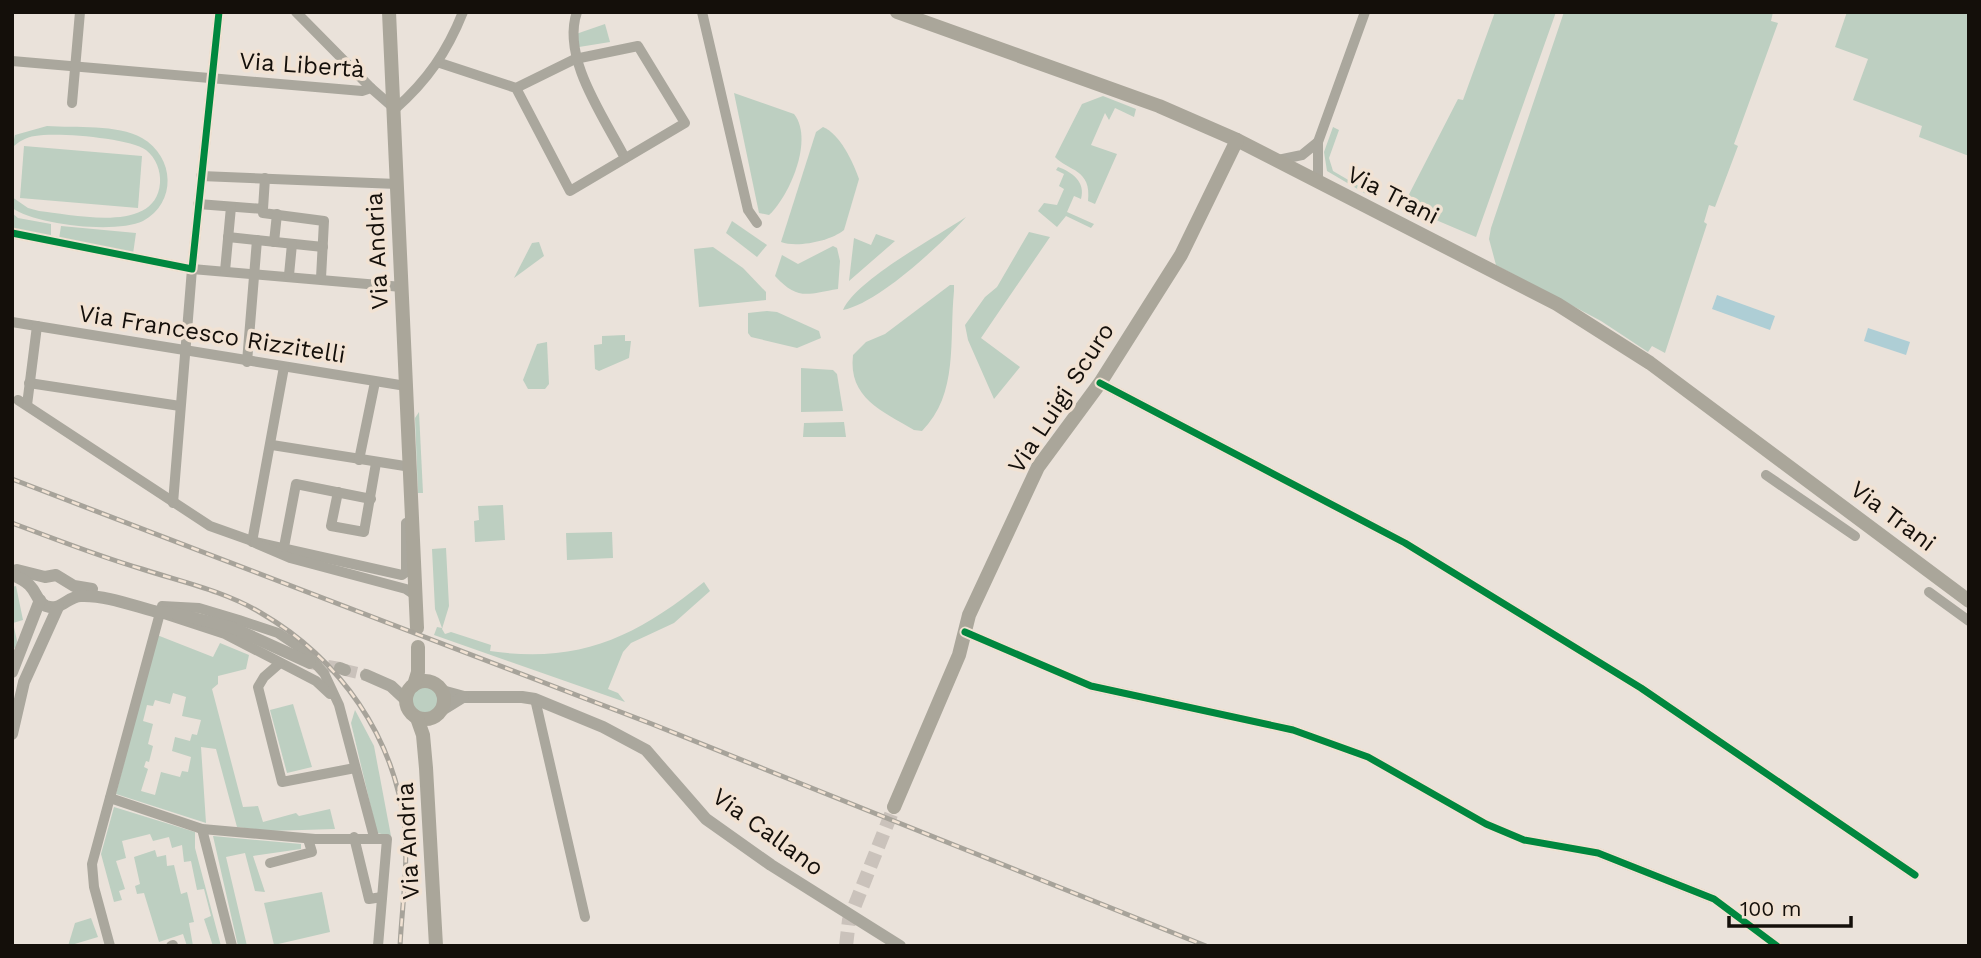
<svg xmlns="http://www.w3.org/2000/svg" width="1981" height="958" font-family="'Work Sans',sans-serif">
<rect width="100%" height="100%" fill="#eae2da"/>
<g fill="#bdcfc1" fill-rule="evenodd">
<path d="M1495,12h61l-80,225 -73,-31 55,-107 5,1z"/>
<path d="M1564,12h209l-2,9 7,2 -44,121 4,2 -23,61 -6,-2 -5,17 3,2 -42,129 -13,-7 -4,6 -47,-31 -105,-56 -7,-26 2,-11z"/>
<path d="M1847,12h122v144l-50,-19 3,-11 -69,-26 15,-41 -33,-12z"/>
<path d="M605,24l5,18 -31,5 -3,-13z"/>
<path d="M734,93l60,21c20,25 -4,81 -25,101l-10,-2z"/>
<path d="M1103,96l33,13 -2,8 -19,-9 -6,12 -4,-7 -14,32 26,9 -22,50 -7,-3c4,-32 -20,-30 -33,-44l27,-53z"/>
<path d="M47,126c29,2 70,-2 95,12 33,19 35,65 1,83 -27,13 -107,4 -131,-13v-11l16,11 11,3c33,3 117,24 121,-28 1,-12 -4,-25 -14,-33 -17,-12 -89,-18 -111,-14 -9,1 -17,6 -23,12l3,-13z"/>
<path d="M823,127c17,7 30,35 36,52l-15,51c-13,11 -47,18 -63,12l35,-110z"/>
<path d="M1333,127l6,3 -10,28 4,13 29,17 4,6 -39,-23 -3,-19z"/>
<path d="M24,146l118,10 -4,52 -118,-10z"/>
<path d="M1058,167c14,5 28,15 23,32l-7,-3 -7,16 27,12 -3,4 -25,-12 -9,11 -19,-16 6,-8 13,2 7,-16 -5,-3 5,-12 -8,-4z"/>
<path d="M12,213l6,5 33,6v17l-39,-10z"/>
<path d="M966,217c-25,27 -87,86 -123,93 13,-30 93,-73 123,-93z"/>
<path d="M732,221l35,24 -10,12 -31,-24z"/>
<path d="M61,226l75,7 -3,21 -74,-15z"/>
<path d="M1029,232l21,5 -69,101 39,29 -26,32 -26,-59 -3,-15 20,-28 12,-10z"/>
<path d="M876,234l19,7 -46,40 5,-43 17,7z"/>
<path d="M539,242l5,14 -30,22 18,-35z"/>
<path d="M833,246l4,2 3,13 -2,28c-31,5 -40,12 -63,-13l7,-21 16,9z"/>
<path d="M713,247l30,21 23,24v8l-67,7 -5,-58z"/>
<path d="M950,285h4v6c-5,49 5,103 -32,140l-8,-1c-32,-19 -66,-32 -61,-75l13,-13 19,-8z"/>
<path d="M767,311l10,1 42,19 2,7 -24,10 -46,-11 -3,-4v-20z"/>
<path d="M625,335v6h6l-2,17 -30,13 -4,-2 -1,-24 8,-1v-8z"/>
<path d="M547,342l2,42 -4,5h-17l-5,-9 14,-36z"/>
<path d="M801,368l32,2 4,4 6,37 -42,1z"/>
<path d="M419,412l4,81h-5l-3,-75z"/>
<path d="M844,422l2,15h-43l1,-14z"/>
<path d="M503,505l2,35 -30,2 -1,-21 5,-1 -1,-14z"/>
<path d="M612,532l1,26 -46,2 -1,-27z"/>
<path d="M446,548l3,58 -7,23 3,5 6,-2 40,13 -1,6c89,13 146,-14 214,-69l6,9 -36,32 -43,20 -8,9 -15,37 10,4 7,9 -191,-67 3,-8 5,1 -7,-19 -3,-60z"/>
<path d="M16,586l7,34 -10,3 5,22 -6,5v-63z"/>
<path d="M157,635l56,22 7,-14 29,12 -3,14 -28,7v8l-6,5 31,118 15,-1 5,16 33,-9 3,3 31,-7 5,20 -66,2 -32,-4 -21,-78 -15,-2 5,76 -90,-29zM173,693l13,4 -4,19 19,4 -4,15 -5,-1 -2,7 -15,-4 -3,14 19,6 -3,15 -6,-1 -2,6 -19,-5 -6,23 -14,-4 7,-22 -4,-2 2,-6 3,1 4,-16 -5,-2 5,-20 -10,-3 4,-16 6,1 2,-6 15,4z"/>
<circle cx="425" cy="701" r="14"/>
<path d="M293,704l19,63 -25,6 -17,-63z"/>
<path d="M355,710l19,36 17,90 -14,-3 -26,-110z"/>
<path d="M114,807l81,25v16l26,98h-8l-9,-27 7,-3 -7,-27 -7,1 -6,-29 -7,1 -2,-17 -10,3 -3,-11 -16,4 -3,-7 -28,7 4,17 -10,3 9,28 -6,2 3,9 -8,2 -13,-48z"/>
<path d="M213,836l88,8v5l-48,7 12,36 -10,-1 -10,-38 -19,4 21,89h-9z"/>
<path d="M155,850l2,7 9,-2 1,11 7,-1 7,29 6,-2 7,30 -5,1 4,23h-6l-4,-12 -24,8 -15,-49 -7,1 -2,-8 5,-2 -6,-27z"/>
<path d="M322,892l8,40 -56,13 -10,-42z"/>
<path d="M91,918l7,19 -30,9 7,-23z"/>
</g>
<g fill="#aeced5">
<path d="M1717,295l58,21 -5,14 -58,-21z"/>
<path d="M1868,328l42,14 -4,13 -42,-14z"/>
</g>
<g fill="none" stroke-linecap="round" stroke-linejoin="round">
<g stroke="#cac2bb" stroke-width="12" stroke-dasharray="12 6" stroke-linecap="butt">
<path d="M310,663l30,5"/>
<path d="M345,670l21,5"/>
</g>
<path stroke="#cac2bb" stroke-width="14" stroke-dasharray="14 7" stroke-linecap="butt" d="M846,946l3,-26 45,-113"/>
<g stroke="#aaa79d" stroke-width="10">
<path d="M296,12l75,76"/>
<path d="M577,12c-16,46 27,105 48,146"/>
<path d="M702,12l46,198 9,13"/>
<path d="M12,61l350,30 9,-3 24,21c32,-28 52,-57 68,-97"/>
<path d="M440,63l76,25 59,-29 63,-13 47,77 -115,68 -54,-103"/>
<path d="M72,103l8,-91"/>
<path d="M1278,160l24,-5 16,-13"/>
<path d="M201,176l196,8"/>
<path d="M1318,181v-39l47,-130"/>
<path d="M198,204l65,5 2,-31"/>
<path d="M263,209v4l61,8 -3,57"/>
<path d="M12,233l180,36 210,18"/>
<path d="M228,237l95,10"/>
<path d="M274,242l3,-28"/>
<path d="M225,271l6,-64"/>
<path d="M289,275l3,-31"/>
<path d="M12,322l394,64"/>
<path d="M247,362l10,-122"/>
<path d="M29,383l151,23"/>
<path d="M1100,383l305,160 236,145 274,187"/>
<path d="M18,400l192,126 45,16 147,33 4,-3v-49"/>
<path d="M27,405l10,-79"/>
<path d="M272,445l139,22"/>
<path d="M359,460l16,-78"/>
<path d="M1766,475l89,61"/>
<path d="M338,492l-7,34 33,6 12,-69"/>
<path d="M173,503l19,-234 27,-257"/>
<path d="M252,542l32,-175"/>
<path d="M255,543l35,15 116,31 9,6"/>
<path d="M284,547l12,-63 75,15"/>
<path d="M1929,592l40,29"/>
<path d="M162,606l37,2 40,12 39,13 24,16 22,24 15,32 35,132"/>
<path d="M161,613l64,21 91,47 14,13"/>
<path d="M965,632l126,54 202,44 75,27 118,67 38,16 74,13 116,46 63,47"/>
<path d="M280,663l-16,14 -6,10 24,95 73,-14"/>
<path d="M535,699l50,218"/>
<path d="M110,798l92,31 113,10h72l-9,107"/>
<path d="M202,829l30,117"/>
<path d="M354,837l15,62 13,-2"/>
<path d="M270,863l42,-11 -4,-13"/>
<path d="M110,946l-16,-59 -2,-23 68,-251"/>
<path d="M171,946l2,-1"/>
</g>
<g stroke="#aaa79d" stroke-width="12">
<path d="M17,570l28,7 11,-2 18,11 18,3"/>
<path d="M12,575c28,10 21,25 34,31 14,6 22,-10 35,-10 27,-1 55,11 80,17l8,-1 62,15 79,36"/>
<path d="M340,668l5,2"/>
<path d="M12,672l28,-72"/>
<path d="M366,675l25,11 15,14"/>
<path d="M442,691l22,6h58l13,2 68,28 43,23 60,69 65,46 129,81"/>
<path d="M442,710l21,-13"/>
<path d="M12,734l12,-52 34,-75"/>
</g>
<g stroke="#aaa69a" stroke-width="14">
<path d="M389,12l28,616"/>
<path d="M897,12l262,94 78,34 320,164 93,59 319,238"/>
<circle cx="425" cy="700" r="19"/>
<path d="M414,685l4,-13v-25"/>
<path d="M417,718l6,17 3,33 10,178"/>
<path d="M894,807l65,-152 10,-40 69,-148 62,-84 81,-128 56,-115"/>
</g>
<g stroke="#a7a39a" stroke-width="5">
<g id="rail">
<path d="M12,479l640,245 554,222"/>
<path d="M12,523c43,16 86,33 130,46 40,13 83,22 119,44 79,46 134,124 144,216 3,39 -3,78 -5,117"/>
</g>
</g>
<use href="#rail" stroke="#f1e2d3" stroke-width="2.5" stroke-dasharray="8" stroke-linecap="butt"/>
<g stroke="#f1e2d3" stroke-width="11">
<g id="cycleway">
<path d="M12,233l180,36 27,-257"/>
<path d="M1100,383l305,160 236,145 274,187"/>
<path d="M965,632l126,54 202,44 75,27 118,67 38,16 74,13 116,46 63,47"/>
</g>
</g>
<use href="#cycleway" stroke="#00873e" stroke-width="7"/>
</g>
<g text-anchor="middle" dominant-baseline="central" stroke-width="7" stroke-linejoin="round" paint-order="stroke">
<g font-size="24" fill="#140f0a" stroke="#f1e2d3">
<text transform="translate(302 65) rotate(4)">Via Libertà</text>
<text transform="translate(1393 195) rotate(27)">Via Trani</text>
<text transform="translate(377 251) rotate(-93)">Via Andria</text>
<text transform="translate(212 334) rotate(9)">Via Francesco Rizzitelli</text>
<text transform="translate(1061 398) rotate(-57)">Via Luigi Scuro</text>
<text transform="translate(1893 516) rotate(37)">Via Trani</text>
<text transform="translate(768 832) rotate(36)">Via Callano</text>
<text transform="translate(408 841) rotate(-93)">Via Andria</text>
</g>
</g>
<rect width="1981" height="958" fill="none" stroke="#140f0a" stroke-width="28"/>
<path d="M1729 916v10h122v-10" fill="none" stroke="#140f0a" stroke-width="3.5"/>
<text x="1740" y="916" font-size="21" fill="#140f0a" stroke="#f1e2d3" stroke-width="5" paint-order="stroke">100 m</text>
</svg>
